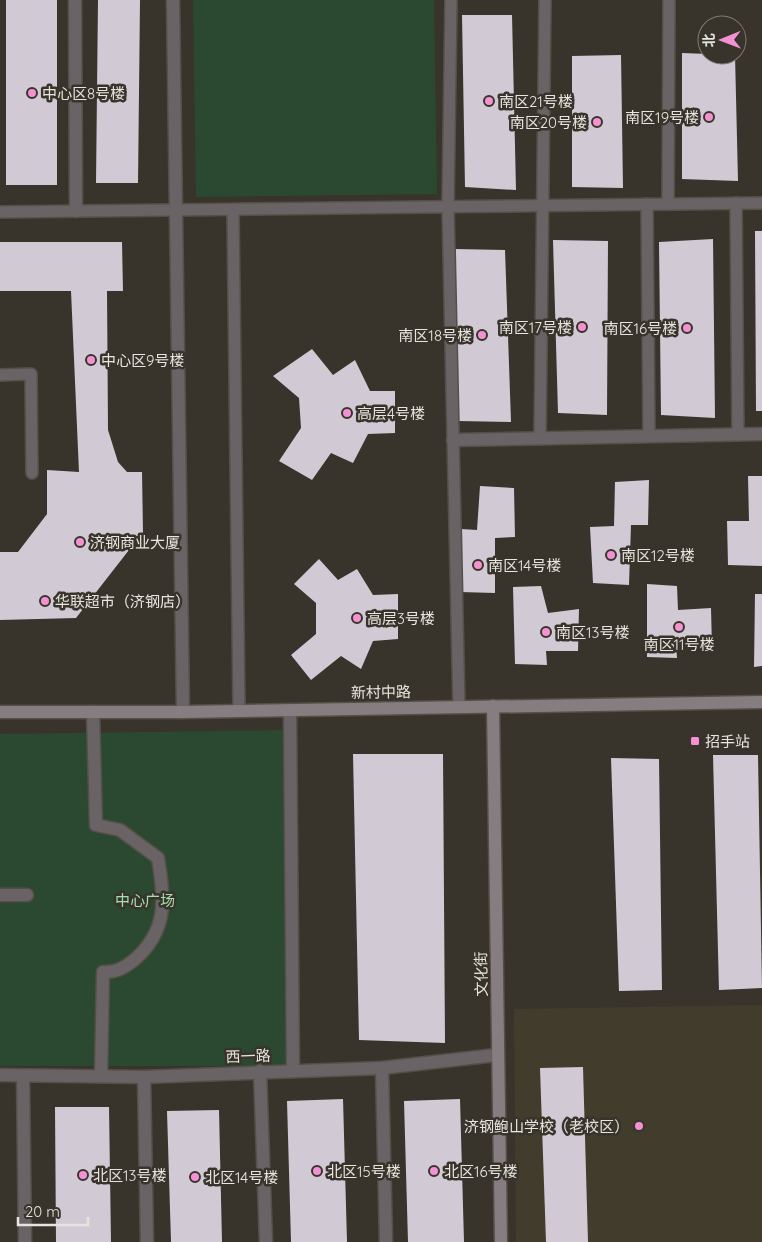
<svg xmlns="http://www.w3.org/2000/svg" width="762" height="1242" font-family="Quicksand,'Noto Sans SC',sans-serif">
<rect width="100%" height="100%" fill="#38342b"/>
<path fill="#423c2d" d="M762,1005v237h-246l-2,-233z"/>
<g fill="#2a4930">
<path d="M193,0h241l3,194 -241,3z"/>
<path d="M287,730l5,336h-292v-332z"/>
</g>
<g fill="#d1cad5">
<rect x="6" y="0" width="51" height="185"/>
<path d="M98,0h42l-2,183h-42z"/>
<path d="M462,15h50l4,175 -51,-3z"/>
<path d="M682,53l53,2 3,126 -56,-2z"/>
<path d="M621,55l2,133 -51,-1v-131z"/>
<path d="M755,231h7v180h-6z"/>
<path d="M713,239l2,179 -54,-3 -2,-173z"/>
<path d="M553,240l55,1 -1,174 -49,-2z"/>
<path d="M0,242h122l1,49h-16l1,139 10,32 9,10h15l1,60 -67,86 -76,2v-68h18l29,-38v-44l32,2 -8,-181h-71z"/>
<path d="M455,249l50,1 6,172 -53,-1z"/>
<path d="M312,349l21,26 22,-15 15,31h25v42l-27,1 -15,29 -22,-10 -19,27 -33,-19 22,-33 -2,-30 -26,-22z"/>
<path d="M748,476h14v90l-34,-1 -1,-44h22z"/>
<path d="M649,480l-1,45h-17l-2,60 -36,-2 -3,-56 24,-1 1,-44z"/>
<path d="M480,486l34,2 1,49 -20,1v55l-35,-1 1,-63 16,1z"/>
<path d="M319,559l19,21 19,-11 16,26 25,-1v45l-25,2 -12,28 -20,-13 -30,24 -20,-25 25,-21v-31l-22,-19z"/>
<path d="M647,584l30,2 1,24 33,-2 1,39 -36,-3 1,14 -30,-1z"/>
<path d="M541,586l7,27 31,-4 -1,42h-32l1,14 -32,-1 -2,-77z"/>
<path d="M755,594h7v72l-8,1z"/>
<path d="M353,754h90l2,289 -86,-3z"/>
<path d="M713,755h45l4,233 -43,2z"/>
<path d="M611,758l48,1 3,231 -43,1z"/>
<path d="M583,1067l5,175h-42l-6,-174z"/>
<path d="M343,1099l4,143h-56l-4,-141z"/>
<path d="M460,1099l4,143h-56l-4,-141z"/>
<path d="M55,1107h54l2,135h-55z"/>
<path d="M219,1110l3,132h-51l-4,-131z"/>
</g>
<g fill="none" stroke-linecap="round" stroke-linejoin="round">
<g stroke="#545048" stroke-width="14">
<g id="lane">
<path d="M451,0l-3,207 11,500"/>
<path d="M736,203l2,232"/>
<path d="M647,204l2,232"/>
<path d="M668,204l1,-204"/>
<path d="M233,210l6,500"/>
<path d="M0,212l762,-9"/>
<path d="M0,375l31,-1 1,99"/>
<path d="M540,438l5,-438"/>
</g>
</g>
<g stroke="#545048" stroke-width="15">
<g id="street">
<path d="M75,0l1,211"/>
<path d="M173,0l10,712"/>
<path d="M453,440l309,-6"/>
<path d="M290,710l3,361"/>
<path d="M93,712l3,113 24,5 38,28c7,41 10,73 -24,102 -10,8 -19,13 -31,12l-2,104"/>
<path d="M0,895h27"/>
<path d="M382,1068l4,174"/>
<path d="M260,1071l6,171"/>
<path d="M0,1075l144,2 238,-9 114,-13"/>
<path d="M23,1076l2,166"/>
<path d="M144,1077l3,165"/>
</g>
</g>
<g stroke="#545048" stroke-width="15">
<g id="secondary">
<path d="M493,706l8,536"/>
<path d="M0,712h183l579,-10"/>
</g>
</g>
<use href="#lane" stroke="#696365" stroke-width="11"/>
<use href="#street" stroke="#696365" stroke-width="12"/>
<use href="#secondary" stroke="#867d80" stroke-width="12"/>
</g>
<g fill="#f491d3" stroke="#38342b" stroke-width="2">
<circle cx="32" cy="93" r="5"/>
<circle cx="489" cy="101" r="5"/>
<circle cx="709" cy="117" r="5"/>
<circle cx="597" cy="122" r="5"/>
<circle cx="582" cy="327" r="5"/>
<circle cx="687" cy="328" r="5"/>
<circle cx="482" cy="335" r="5"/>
<circle cx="91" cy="360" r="5"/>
<circle cx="347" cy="413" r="5"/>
<circle cx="80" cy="542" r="5"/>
<circle cx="611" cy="555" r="5"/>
<circle cx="478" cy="565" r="5"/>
<circle cx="45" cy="601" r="5"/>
<circle cx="357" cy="618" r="5"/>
<circle cx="679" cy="627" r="5"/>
<circle cx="546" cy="632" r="5"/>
<rect x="690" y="736" width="10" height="10" rx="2.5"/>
<circle cx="639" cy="1126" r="5"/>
<circle cx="317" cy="1171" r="5"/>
<circle cx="434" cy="1171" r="5"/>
<circle cx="83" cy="1175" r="5"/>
<circle cx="195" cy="1177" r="5"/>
</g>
<g text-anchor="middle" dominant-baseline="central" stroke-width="5" stroke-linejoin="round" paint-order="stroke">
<g font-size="15" fill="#e7e5df" stroke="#38342b" text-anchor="start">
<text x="42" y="93">中心区8号楼</text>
<text x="499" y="101">南区21号楼</text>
<text x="699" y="117" text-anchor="end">南区19号楼</text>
<text x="587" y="122" text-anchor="end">南区20号楼</text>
<text x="572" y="327" text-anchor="end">南区17号楼</text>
<text x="677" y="328" text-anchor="end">南区16号楼</text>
<text x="472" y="335" text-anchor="end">南区18号楼</text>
<text x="101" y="360">中心区9号楼</text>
<text x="357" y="413">高层4号楼</text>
<text x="90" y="542">济钢商业大厦</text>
<text x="621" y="555">南区12号楼</text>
<text x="488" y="565">南区14号楼</text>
<text x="55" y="601">华联超市（济钢店）</text>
<text x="367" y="618">高层3号楼</text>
<text x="556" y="632">南区13号楼</text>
<text x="679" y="644" text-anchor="middle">南区11号楼</text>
<text x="705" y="741">招手站</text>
<text x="629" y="1126" text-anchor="end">济钢鲍山学校（老校区）</text>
<text x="327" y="1171">北区15号楼</text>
<text x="444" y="1171">北区16号楼</text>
<text x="93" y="1175">北区13号楼</text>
<text x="205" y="1177">北区14号楼</text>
</g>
<g font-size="15" fill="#e7e5df" stroke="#38342b">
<text transform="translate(381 692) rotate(-1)">新村中路</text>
<text transform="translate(481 974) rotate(-91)">文化街</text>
<text transform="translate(248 1056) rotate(-2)">西一路</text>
</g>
<g font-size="15" fill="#a3e0af" stroke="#38342b">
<text x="145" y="900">中心广场</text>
</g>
</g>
<g transform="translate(722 40) rotate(269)"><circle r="24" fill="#38342b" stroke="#7e7b73"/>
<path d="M0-4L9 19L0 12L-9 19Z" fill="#f491d3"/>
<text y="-8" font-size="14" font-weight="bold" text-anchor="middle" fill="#e7e5df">北</text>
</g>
<path d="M18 1217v8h70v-8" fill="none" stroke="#e7e5df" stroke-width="2.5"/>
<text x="25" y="1217" font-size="15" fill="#e7e5df" stroke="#38342b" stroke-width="4" paint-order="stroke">20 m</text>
</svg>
